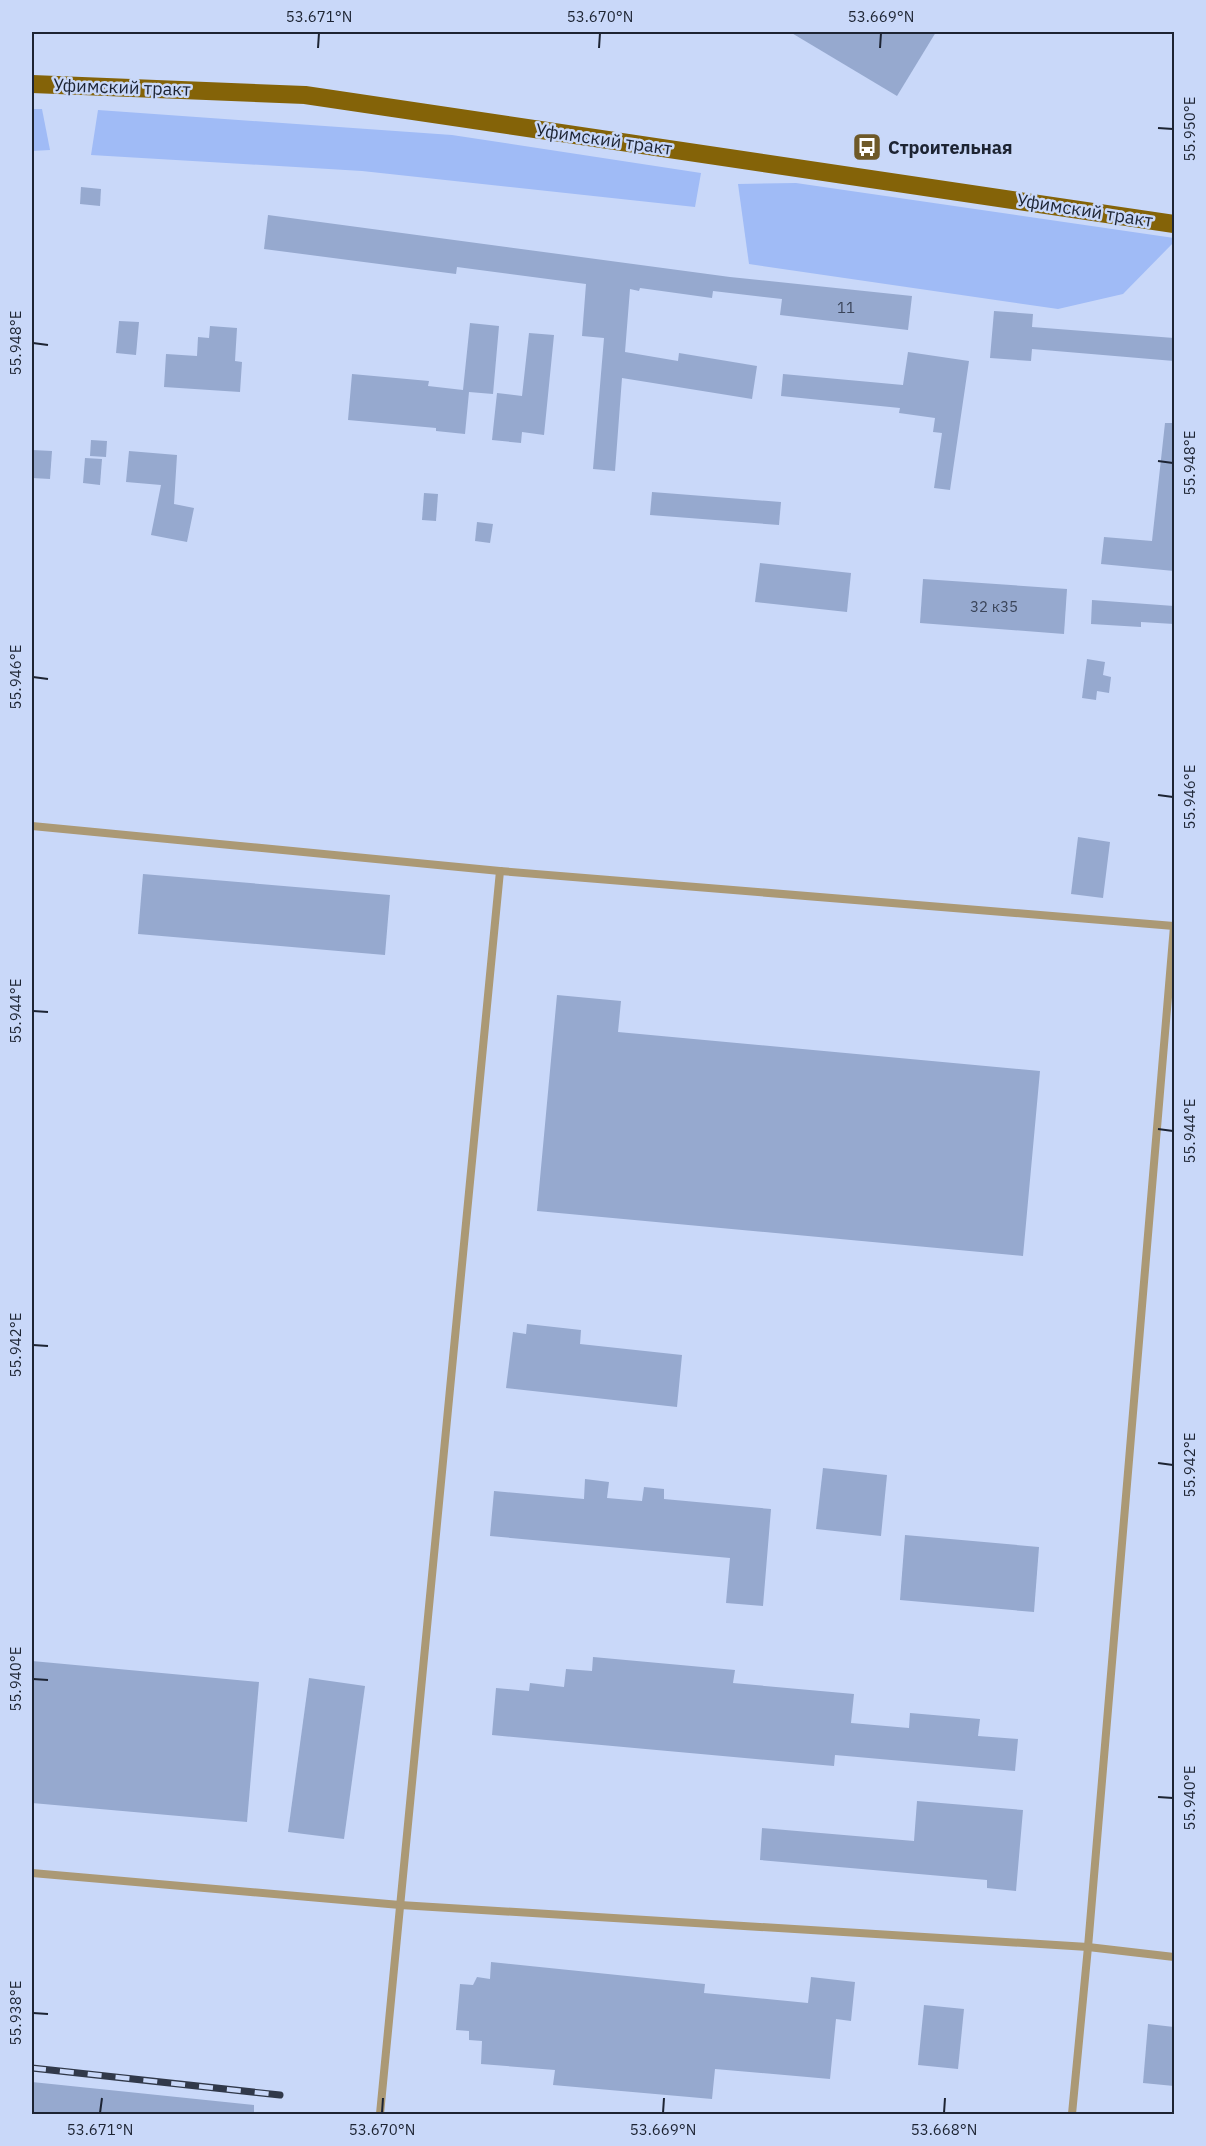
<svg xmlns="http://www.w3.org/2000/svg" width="1206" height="2146" font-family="'IBM Plex Sans',sans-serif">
<rect width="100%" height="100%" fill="#c9d8f9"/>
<g fill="#a0bbf6">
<path d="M32,109h10l8,41 -18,1z"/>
<path d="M98,110l354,25 249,38 -6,34 -333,-36 -271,-16z"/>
<path d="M796,183l378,55v4l-51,52 -65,15 -309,-45 -11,-80z"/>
</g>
<g fill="#96a9cf">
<path d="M790,32h146l-39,64z"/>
<path d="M81,187l20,2 -1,17 -20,-2z"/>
<path d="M268,215l462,62 182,19 -4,34 -128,-15 2,-16 -69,-8 -1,7 -72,-10 -1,3 -9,-2 -5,63 53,9 1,-8 78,13 -5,33 -130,-21 -7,93 -22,-2 11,-131 -22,-2 4,-52 -129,-17 -1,7 -192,-25z"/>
<path d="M994,311l39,3 -1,13 142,11v23l-142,-12 -1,12 -41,-3z"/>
<path d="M119,321l20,1 -3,33 -20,-2z"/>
<path d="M470,323l29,3 -6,68 -24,-2 -4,42 -29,-3v-3l-88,-8 4,-46 77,7 -1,5 35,4z"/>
<path d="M210,326l27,2 -2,33 7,1 -2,30 -76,-5 2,-33 31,2 1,-19 11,1z"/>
<path d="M529,333l25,2 -10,100 -22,-3 -1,11 -29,-3 5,-47 25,3z"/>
<path d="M908,352l61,9 -19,129 -16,-2 8,-55 -9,-1 2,-14 -36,-5 1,-5 -119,-12 2,-22 120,11z"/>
<path d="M1165,423h9v148l-73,-7 3,-27 48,4z"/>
<path d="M91,440l16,1 -1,16 -16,-1z"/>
<path d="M32,450l20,1 -2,28 -18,-1z"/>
<path d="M129,451l48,4 -3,49 20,4 -7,34 -36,-7 10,-50 -35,-3z"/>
<path d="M85,458l17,1 -2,26 -17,-2z"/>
<path d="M652,492l129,10 -2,23 -129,-10z"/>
<path d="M424,493l14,1 -2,27 -14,-1z"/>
<path d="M477,522l16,2 -3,19 -15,-2z"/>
<path d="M760,563l91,10 -4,39 -92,-10z"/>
<path d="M923,579l144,10 -3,45 -144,-11z"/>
<path d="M1092,600l82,6v18l-33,-2v5l-50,-3z"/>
<path d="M1087,659l18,3 -2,13 8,2 -2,16 -12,-2 -1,9 -14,-2z"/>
<path d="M1078,837l32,5 -7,56 -32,-4z"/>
<path d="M143,874l247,21 -5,60 -247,-21z"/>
<path d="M557,995l64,6 -3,31 422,39 -17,185 -486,-45z"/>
<path d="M527,1324l54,6 -1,14 102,11 -5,52 -171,-19 7,-56 13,2z"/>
<path d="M823,1468l64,7 -6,61 -65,-7z"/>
<path d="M585,1479l24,3 -2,16 35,3 2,-14 20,2v10l107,10 -8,97 -37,-3 4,-45 -240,-22 4,-45 90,8z"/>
<path d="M905,1535l134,12 -5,65 -134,-12z"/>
<path d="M593,1657l142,13 -2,13 121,11 -3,29 58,5 1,-15 70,6 -2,17 40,3 -3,32 -180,-16 -1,11 -342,-31 4,-47 33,3 1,-8 34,4 2,-18 26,2z"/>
<path d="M32,1661l227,21 -12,140 -215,-19z"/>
<path d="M309,1678l56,8 -21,153 -56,-7z"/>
<path d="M917,1801l106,9 -7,81 -29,-3v-8l-227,-20 2,-32 152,13z"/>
<path d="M491,1962l214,22 -1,9 104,10 3,-26 44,5 -4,39 -15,-2 -6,60 -115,-10 -3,30 -159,-14 2,-15 -74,-6 1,-23 -13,-1v-9l-13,-1 4,-46 13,1 4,-8 13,2z"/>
<path d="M924,2005l40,4 -6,60 -40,-4z"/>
<path d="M1148,2024l26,3v59l-31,-3z"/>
<path d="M32,2082l222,23v10h-222z"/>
</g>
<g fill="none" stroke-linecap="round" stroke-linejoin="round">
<g stroke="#ab9975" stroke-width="8">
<path d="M32,826l468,45 674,55"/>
<path d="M32,1873l368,32 688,42 86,10"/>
<path d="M380,2114l120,-1243"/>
<path d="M1072,2114l16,-167 86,-1021"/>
</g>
<path stroke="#846308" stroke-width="18" d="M32,84l273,11 869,129"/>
<g stroke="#31394a" stroke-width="7">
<path id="rail" d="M32,2068l248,27"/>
</g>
<use href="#rail" stroke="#c9d8f9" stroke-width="4.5" stroke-dasharray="14" stroke-linecap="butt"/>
</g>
<path fill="none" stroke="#1d2433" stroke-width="2" d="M318,48l1,-15M599,48l1,-15M880,48l1,-15M1158,128l15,1M33,343l15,2M1158,461l15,2M33,677l15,2M1158,795l15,2M33,1011l15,1M1158,1129l15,2M33,1345l15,1M1158,1463l15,2M33,1679l15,1M1158,1797l15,1M33,2013l15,1M100,2113l2,-15M382,2113l1,-15M663,2113l1,-15M944,2113l1,-15"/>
<defs>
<g id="bus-square" transform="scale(1.5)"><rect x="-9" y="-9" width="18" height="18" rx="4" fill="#6e5928" stroke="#c9d8f9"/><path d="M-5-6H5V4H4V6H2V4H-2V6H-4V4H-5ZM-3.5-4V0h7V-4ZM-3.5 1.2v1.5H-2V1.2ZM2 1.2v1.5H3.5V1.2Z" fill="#fff"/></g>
</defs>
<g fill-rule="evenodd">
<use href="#bus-square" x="867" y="147"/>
</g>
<g text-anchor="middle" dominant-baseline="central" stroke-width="5" stroke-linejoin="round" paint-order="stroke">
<g font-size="15" fill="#3b455a">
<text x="846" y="307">11</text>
<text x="994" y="606">32 к35</text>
</g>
<g font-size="18" fill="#1d2433" stroke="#c9d8f9">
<text transform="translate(122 87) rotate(2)">Уфимский тракт</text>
<text transform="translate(604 139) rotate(8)">Уфимский тракт</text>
<text transform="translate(1085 210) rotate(9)">Уфимский тракт</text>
</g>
<g font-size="18" font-weight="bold" fill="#1d2433" stroke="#c9d8f9" text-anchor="start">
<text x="888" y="147">Строительная</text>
</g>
</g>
<rect width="1206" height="2146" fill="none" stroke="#c9d8f9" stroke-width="66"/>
<rect x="33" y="33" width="1140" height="2080" fill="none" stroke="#1d2433" stroke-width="2"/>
<g font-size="15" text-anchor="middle" fill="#1d2433">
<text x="319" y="22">53.671°N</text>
<text x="600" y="22">53.670°N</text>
<text x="881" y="22">53.669°N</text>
<text transform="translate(1190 129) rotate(-90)" y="5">55.950°E</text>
<text transform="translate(16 343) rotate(-90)" y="5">55.948°E</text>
<text transform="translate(1190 463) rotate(-90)" y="5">55.948°E</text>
<text transform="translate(16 677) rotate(-90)" y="5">55.946°E</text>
<text transform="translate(1190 797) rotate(-90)" y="5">55.946°E</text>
<text transform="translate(16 1011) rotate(-90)" y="5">55.944°E</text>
<text transform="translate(1190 1131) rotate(-90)" y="5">55.944°E</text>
<text transform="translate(16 1345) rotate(-90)" y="5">55.942°E</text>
<text transform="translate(1190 1465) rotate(-90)" y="5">55.942°E</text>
<text transform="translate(16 1679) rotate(-90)" y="5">55.940°E</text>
<text transform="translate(1190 1798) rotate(-90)" y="5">55.940°E</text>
<text transform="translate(16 2013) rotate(-90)" y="5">55.938°E</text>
<text x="100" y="2135">53.671°N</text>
<text x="382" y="2135">53.670°N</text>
<text x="663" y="2135">53.669°N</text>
<text x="944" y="2135">53.668°N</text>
</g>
</svg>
